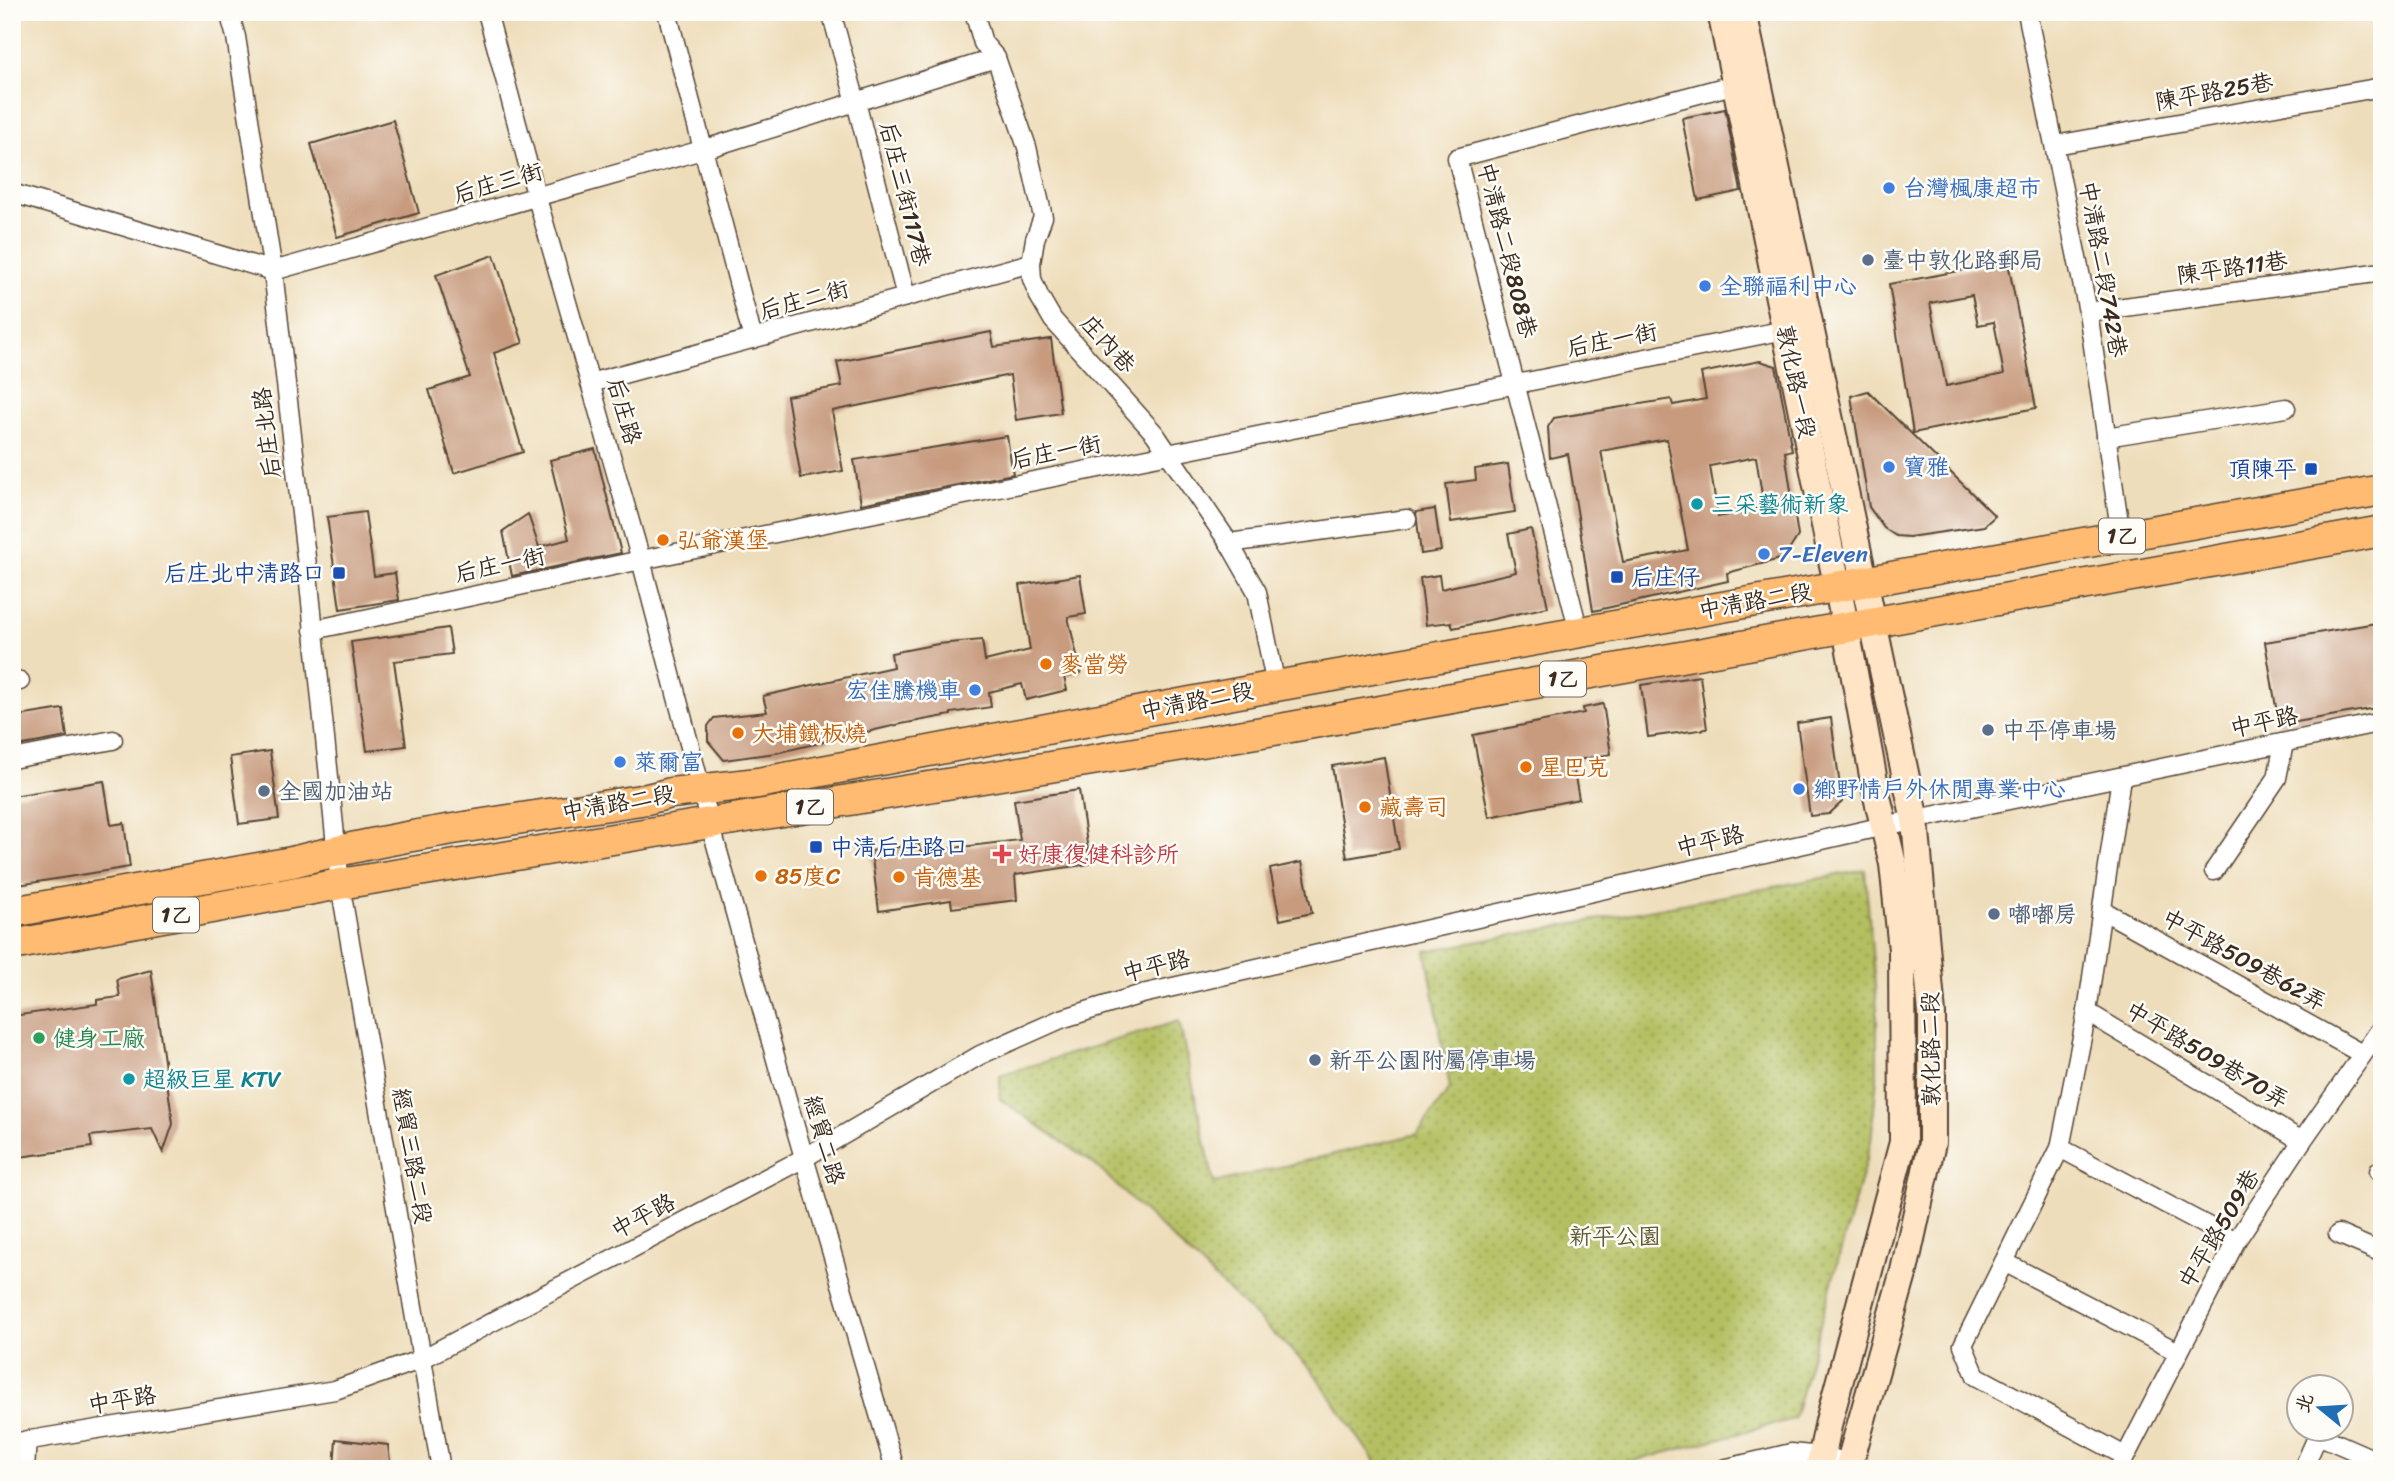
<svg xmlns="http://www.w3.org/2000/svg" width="2394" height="1481" font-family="Sriracha,'LXGW WenKai TC',sans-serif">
<defs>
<pattern id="grass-dots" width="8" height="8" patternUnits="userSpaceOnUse" patternTransform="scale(1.75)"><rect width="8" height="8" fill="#b3bf61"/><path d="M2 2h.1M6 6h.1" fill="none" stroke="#939b4f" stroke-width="1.8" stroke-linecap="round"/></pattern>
</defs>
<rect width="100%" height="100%" fill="#fdfcf7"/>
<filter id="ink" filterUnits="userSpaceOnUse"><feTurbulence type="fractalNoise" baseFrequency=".0143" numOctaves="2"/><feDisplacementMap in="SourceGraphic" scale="14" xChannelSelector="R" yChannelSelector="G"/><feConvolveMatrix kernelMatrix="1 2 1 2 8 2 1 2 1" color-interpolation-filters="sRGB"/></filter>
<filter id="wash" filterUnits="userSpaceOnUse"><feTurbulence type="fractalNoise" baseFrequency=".00686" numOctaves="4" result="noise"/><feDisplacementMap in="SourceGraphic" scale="28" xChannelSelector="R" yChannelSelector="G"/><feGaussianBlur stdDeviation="1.57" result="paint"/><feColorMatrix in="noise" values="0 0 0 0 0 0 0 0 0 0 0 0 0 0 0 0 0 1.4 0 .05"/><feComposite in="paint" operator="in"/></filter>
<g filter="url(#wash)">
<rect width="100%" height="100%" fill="#eeddba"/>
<path fill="url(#grass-dots)" stroke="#777440" stroke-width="2" d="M1865,870l12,139v68l-6,65 -77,277 -190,50h-224l-68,-99 -218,-206 -94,-65v-24l179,-54 35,162 203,-49 33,-46 -24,-137z"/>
<g id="blocks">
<g fill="#c89b7f" fill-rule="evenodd">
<path d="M1725,109l16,82 -43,9 -16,-82z"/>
<path d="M393,120l26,93 -82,24 -26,-93z"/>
<path d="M494,255l29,88 -29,10 29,99 -69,21 -25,-83 41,-13 -34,-102z"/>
<path d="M2008,262l28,146 -123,25 -24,-149zM1972,295l6,30 16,-3 10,52 -58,12 -16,-83z"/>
<path d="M991,332l3,15 57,-8 10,74 -45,7 -6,-45 -178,36 11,60 -42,7 -14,-82 55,-10 -5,-24z"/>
<path d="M1760,361l16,5 16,84 -7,2 13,84 -14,22 -57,15 1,8 -135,30 -25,-157 -18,4 -2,-31 6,-9 117,-19 2,6 33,-6 -5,-26zM1667,439l21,111 -65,12 -22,-111zM1756,457l8,50 -46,10 -8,-51z"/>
<path d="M1868,391l127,125 -11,10 -75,11 -13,-1 -12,-8 -15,-21 -18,-111z"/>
<path d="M1007,436l6,38 -152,30 -7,-44z"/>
<path d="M595,449l26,104 -109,23 -9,-45 25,-17 11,33 30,-8 -19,-79z"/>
<path d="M1508,464l7,48 -64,10 -5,-38 30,-4 -1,-11z"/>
<path d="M1435,509l6,42 -20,3 -5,-42z"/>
<path d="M365,512l9,64 21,-3 4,27 -59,9 -13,-92z"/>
<path d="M1531,529l17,78 -95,21 -2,-6 -25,3 -6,-47 19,-3 2,14 75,-17 -8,-38z"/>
<path d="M1080,575l6,39 -18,3 13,56 -17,4 3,13 -41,10 -4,-16 -33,8 2,15 -40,6v2l-50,9 -125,29 -52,7 -16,-19v-15l6,-8 53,-6 -4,-16 130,-29 -2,-14 47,-9 44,-4 3,21 45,-11 -10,-65z"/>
<path d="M2382,622v85l-103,18 -14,-83z"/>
<path d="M448,628l4,26 -58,7 12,85 -39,5 -16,-109z"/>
<path d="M1700,676l7,53 -59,8 -7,-52z"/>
<path d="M1603,704l8,50 -39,7 7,38 -90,18 -16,-82 111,-22 -1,-5z"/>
<path d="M63,709l4,28 -55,10v-30z"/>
<path d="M1831,718l11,84 -13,12 -19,2 -13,-93z"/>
<path d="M270,751l9,68 -40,5 -9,-67z"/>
<path d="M1384,757l15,92 -52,9 -15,-92z"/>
<path d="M104,781l7,44 13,-2 6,44 -118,19v-90z"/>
<path d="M1079,790l11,74 -75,11 2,25 -65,8 -1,-8 -72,11 -8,-60 48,-7 1,8 100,-12 -6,-40z"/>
<path d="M1302,862l10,51 -32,7 -10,-51z"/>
<path d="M151,970l22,154 -10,29 -11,-24 -62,7 2,11 -80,11v-142l85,-12v-4l23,-3 -3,-18z"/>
<path d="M336,1439l52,6 3,24h-57z"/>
</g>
</g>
</g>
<g filter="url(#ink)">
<use href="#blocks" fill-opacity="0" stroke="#564535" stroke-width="2"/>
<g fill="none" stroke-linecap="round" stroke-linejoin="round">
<g stroke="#564535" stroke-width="21">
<g id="street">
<path d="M229,12l7,25 37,234 36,312 31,301 101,585"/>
<path d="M487,12l50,186 104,362 69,263 79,283 106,363"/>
<path d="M667,12l86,327"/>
<path d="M831,12l25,90 50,195"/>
<path d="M974,12l9,31 13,15 31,89 16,70 -8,22 -4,24 1,16 7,17 14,24 102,114 74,109 28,49 19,94"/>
<path d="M2027,12l61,300 33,224"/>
<path d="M2055,145l327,-58"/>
<path d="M12,193l261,78 429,-121 294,-92"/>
<path d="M2088,312l294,-40"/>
<path d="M590,383l441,-120"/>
<path d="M2106,437l180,-29"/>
<path d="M1229,543l178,-24"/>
<path d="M313,630l328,-70 1154,-232"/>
<path d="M1579,632l-122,-474 279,-74"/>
<path d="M12,682l8,-1"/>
<path d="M12,759l101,-19"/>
<path d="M2121,777l-34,235 -27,136 -97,197 13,31 149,80"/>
<path d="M2214,871l63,-93 7,-35"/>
<path d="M2102,910l260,144"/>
<path d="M2087,1012l215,129"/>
<path d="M2060,1148l176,93"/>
<path d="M2379,1171l3,1"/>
<path d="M2338,1234l44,19"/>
<path d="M2004,1262l174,90"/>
<path d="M12,1443l323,-53 87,-31 382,-201 176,-103 81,-36 81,-25 742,-168 498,-104"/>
<path d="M25,1469l2,-29"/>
<path d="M1723,1469l68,-16 31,3 28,7"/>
<path d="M2119,1469l117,-228 66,-100 80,-114"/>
<path d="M2303,1469l15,-34 64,28"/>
</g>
</g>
<g stroke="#564535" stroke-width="30">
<g id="secondary">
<path d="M1721,12l125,617 30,163 17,72 9,86 1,192 -74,279 -10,48"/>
<path d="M1743,12l172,808 17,194v129l-28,128 -56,198"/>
</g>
</g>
<g stroke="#564535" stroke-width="33">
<g id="primary">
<path d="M12,912l280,-50c116,-30 237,-44 355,-63l24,-6 87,-10 518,-97 1106,-196"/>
<path d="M12,945l328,-61 940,-155 1102,-198"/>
</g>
</g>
<use href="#street" stroke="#fff" stroke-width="18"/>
<use href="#secondary" stroke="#ffe4c6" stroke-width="26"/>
<use href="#primary" stroke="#ffbb71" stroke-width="30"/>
</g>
</g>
<g fill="#3f7fe0" stroke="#fdfcf7" stroke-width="2.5">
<circle cx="1889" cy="188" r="7"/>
<circle cx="1705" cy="286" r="7"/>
<circle cx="1889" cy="467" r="7"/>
<circle cx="1764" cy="554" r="7"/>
<circle cx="975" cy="690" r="7"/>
<circle cx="620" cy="762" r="7"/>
<circle cx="1799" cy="789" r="7"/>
</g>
<g fill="#5c6f8a" stroke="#fdfcf7" stroke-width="2.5">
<circle cx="1868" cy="260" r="7"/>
<circle cx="1988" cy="730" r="7"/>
<circle cx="264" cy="791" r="7"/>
<circle cx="1994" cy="914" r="7"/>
<circle cx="1315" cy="1060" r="7"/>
</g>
<g fill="#1a4fb4" stroke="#fdfcf7" stroke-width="2.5">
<rect x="2304" y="462" width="14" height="14" rx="3.5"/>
<rect x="332" y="566" width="14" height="14" rx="3.5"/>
<rect x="1610" y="570" width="14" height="14" rx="3.5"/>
<rect x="809" y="840" width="14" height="14" rx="3.5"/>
</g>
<g fill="#0f9aa8" stroke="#fdfcf7" stroke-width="2.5">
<circle cx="1697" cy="504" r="7"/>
<circle cx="129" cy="1079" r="7"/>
</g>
<g fill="#e8710a" stroke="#fdfcf7" stroke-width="2.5">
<circle cx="663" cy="540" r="7"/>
<circle cx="1046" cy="664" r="7"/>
<circle cx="738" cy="733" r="7"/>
<circle cx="1526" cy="767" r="7"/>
<circle cx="1365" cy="807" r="7"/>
<circle cx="761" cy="876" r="7"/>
<circle cx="899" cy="877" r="7"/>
</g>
<path fill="#e0444e" stroke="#fdfcf7" stroke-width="2.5" d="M998.5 843.5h7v7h7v7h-7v7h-7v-7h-7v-7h7z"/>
<circle fill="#2e9e5b" stroke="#fdfcf7" stroke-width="2.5" cx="39" cy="1038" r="7"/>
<g text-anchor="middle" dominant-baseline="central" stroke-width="5" stroke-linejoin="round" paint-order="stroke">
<g fill="#fdfcf7" stroke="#75695f" stroke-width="2">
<rect x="2099" y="518.5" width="46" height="35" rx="5"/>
<rect x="1540" y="661.5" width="46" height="35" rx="5"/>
<rect x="787" y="789.5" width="46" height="35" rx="5"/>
<rect x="153" y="897.5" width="46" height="35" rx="5"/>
</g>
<g font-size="21" font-weight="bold" fill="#3b2a1e">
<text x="2122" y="536">1乙</text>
<text x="1563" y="679">1乙</text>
<text x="810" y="807">1乙</text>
<text x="176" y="915">1乙</text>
</g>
<g font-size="23" fill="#3b2a1e" stroke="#fdfcf7">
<text transform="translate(2214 92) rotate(-10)">陳平路25巷</text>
<text transform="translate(498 183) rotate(-16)">后庄三街</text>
<text transform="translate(905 194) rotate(76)">后庄三街117巷</text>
<text transform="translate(1507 250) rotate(76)">中清路二段808巷</text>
<text transform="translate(2232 268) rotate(-8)">陳平路11巷</text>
<text transform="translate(2103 269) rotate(80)">中清路二段742巷</text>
<text transform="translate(804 300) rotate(-15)">后庄二街</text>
<text transform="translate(1612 340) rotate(-11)">后庄一街</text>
<text transform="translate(1108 344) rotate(48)">庄內巷</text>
<text transform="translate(1796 382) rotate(78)">敦化路一段</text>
<text transform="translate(624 411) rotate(74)">后庄路</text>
<text transform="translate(267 433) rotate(-97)">后庄北路</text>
<text transform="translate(1056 452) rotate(-11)">后庄一街</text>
<text transform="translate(500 565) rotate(-12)">后庄一街</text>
<text transform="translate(1755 601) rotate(-10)">中清路二段</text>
<text transform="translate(1197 701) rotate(-11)">中清路二段</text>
<text transform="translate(2264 722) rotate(-12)">中平路</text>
<text transform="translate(618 803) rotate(-10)">中清路二段</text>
<text transform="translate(1710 841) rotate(-13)">中平路</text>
<text transform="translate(2244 960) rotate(29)">中平路509巷62弄</text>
<text transform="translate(1156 966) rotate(-14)">中平路</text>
<text transform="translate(1931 1049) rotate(-91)">敦化路二段</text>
<text transform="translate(2207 1055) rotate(31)">中平路509巷70弄</text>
<text transform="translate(824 1140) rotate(74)">經貿二路</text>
<text transform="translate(412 1156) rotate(80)">經貿三路二段</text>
<text transform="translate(643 1216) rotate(-28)">中平路</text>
<text transform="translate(2219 1229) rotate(-59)">中平路509巷</text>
<text transform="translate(122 1400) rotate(-9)">中平路</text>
</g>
<g font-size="23" fill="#366cbe" stroke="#fdfcf7" text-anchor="start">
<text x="1903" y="188">台灣楓康超市</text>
<text x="1719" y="286">全聯福利中心</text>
<text x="1903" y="467">寶雅</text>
<text x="1778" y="554">7-Eleven</text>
<text x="961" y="690" text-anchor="end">宏佳騰機車</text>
<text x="634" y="762">萊爾富</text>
<text x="1813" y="789">鄉野情戶外休閒專業中心</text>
</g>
<g font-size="23" fill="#4e5e75" stroke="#fdfcf7" text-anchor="start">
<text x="1882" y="260">臺中敦化路郵局</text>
<text x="2002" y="730">中平停車場</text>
<text x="278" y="791">全國加油站</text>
<text x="2008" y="914">嘟嘟房</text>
<text x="1329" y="1060">新平公園附屬停車場</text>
</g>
<g font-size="23" fill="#164399" stroke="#fdfcf7" text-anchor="end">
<text x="2297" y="469">頂陳平</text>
<text x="325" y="573">后庄北中清路口</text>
<text x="1631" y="577" text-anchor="start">后庄仔</text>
<text x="830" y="847" text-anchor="start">中清后庄路口</text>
</g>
<g font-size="23" fill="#0d838f" stroke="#fdfcf7" text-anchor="start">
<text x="1711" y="504">三采藝術新象</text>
<text x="143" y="1079">超級巨星 KTV</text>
</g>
<g font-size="23" fill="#c56008" stroke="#fdfcf7" text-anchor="start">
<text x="677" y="540">弘爺漢堡</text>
<text x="1060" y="664">麥當勞</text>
<text x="752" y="733">大埔鐵板燒</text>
<text x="1540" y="767">星巴克</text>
<text x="1379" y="807">藏壽司</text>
<text x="775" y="876">85度C</text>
<text x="913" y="877">肯德基</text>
</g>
<g font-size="23" fill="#be3a42" stroke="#fdfcf7" text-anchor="start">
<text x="1018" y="854">好康復健科診所</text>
</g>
<g font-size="23" fill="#27864d" stroke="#fdfcf7" text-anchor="start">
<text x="53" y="1038">健身工廠</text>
</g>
<g font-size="23" fill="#5f5732" stroke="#fdfcf7">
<text x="1615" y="1236">新平公園</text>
</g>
</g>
<rect width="2394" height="1481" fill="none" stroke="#fdfcf7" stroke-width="42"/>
<g transform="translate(2320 1408) rotate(288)"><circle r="33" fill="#fdfcf7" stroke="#afa8a0" stroke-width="2"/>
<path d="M0-5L12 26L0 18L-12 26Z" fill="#1f6fb2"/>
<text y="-10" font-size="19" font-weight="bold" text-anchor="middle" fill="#3b2a1e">北</text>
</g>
</svg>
